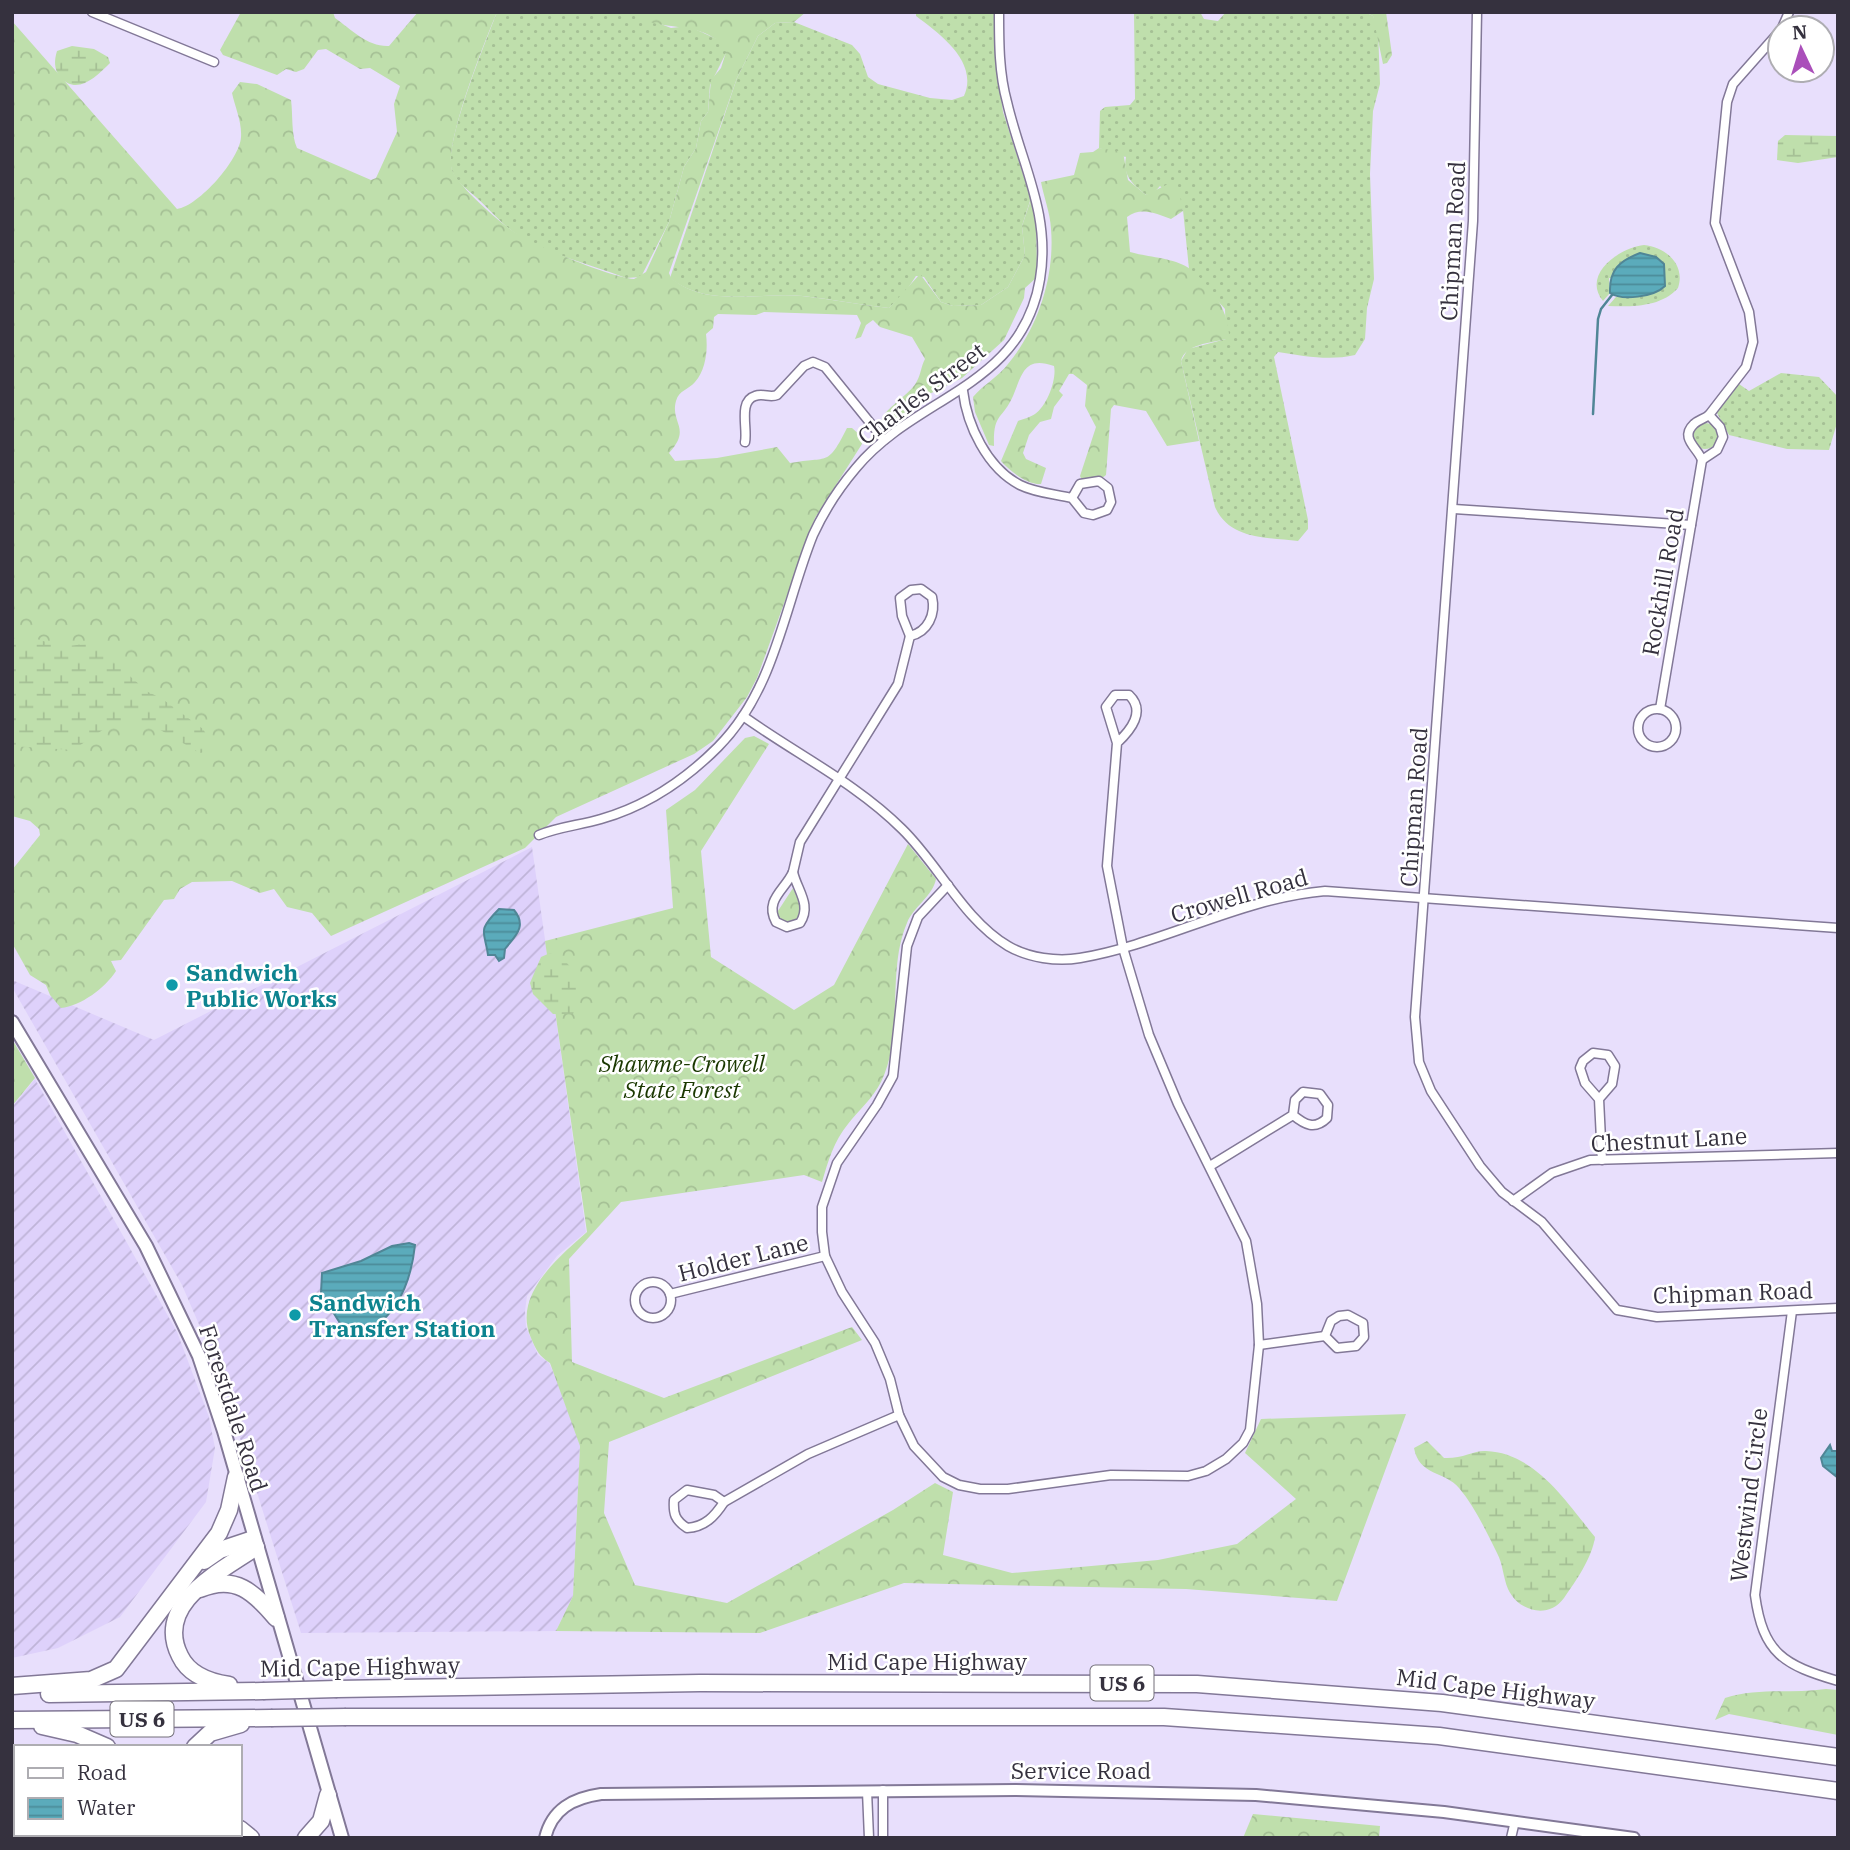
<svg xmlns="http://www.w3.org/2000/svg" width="1850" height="1850" font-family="'IBM Plex Serif',serif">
<defs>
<pattern id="industrial-furrows" width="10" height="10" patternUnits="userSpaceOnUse" patternTransform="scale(1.75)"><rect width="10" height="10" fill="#ded1fb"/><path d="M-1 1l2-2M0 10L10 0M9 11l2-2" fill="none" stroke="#bfb4d8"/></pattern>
<pattern id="grass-dots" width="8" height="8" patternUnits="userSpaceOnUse" patternTransform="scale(1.75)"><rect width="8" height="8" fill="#bfdfac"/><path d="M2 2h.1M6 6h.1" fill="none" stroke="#a5c095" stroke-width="1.8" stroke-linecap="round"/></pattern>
<pattern id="forest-crowns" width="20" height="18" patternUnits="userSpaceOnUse" patternTransform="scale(1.75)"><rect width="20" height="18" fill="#bfdfac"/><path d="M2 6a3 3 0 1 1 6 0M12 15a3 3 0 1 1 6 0" fill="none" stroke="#a5c095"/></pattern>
<pattern id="wetland-marsh" width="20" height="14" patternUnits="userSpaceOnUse" patternTransform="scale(1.75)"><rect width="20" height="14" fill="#bfdfac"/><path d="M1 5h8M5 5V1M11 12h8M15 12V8" fill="none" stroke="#a5c095"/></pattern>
<pattern id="water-rules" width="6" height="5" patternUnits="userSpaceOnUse" patternTransform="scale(1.75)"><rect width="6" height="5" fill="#5babbb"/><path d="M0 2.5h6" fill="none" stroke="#4c8c99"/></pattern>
</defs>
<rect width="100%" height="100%" fill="#e8dffc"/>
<g fill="url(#industrial-furrows)">
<path d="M532,847l54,385 -29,24 -30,40 -2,15 1,16 12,28 11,8 22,48 9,33 -7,152 -17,35 -255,2 -82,-262 -37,-86 -170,-298v-7l142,60z"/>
<path d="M35,1079l142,253 32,85 6,31 -9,54 -86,115 -62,31 -46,10v-551z"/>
</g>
<g fill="url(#grass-dots)">
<path d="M497,12h133l41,16 17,-2 31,14 9,9 -18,36 -2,27 -7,9 -5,27 -12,19 -15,55 -28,55 -15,1c-36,-14 -82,-24 -114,-47 -12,-9 -23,-22 -35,-33 -9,-8 -21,-16 -25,-27 -9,-26 34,-130 45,-159z"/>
<path d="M916,12h79v41l8,59 26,81 1,8 -8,25 3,29 -17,32 -27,18 -28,1 -12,-4 -17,-25 -8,-1 -10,15 -17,17c-29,-3 -58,-9 -86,-12 -43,-4 -96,12 -133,-18l67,-200 21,-42 17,-13 19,-1 58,23 8,9 8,23 10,7 52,14 22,2 12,-4c15,-34 -24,-62 -48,-80z"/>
<path d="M1134,12h66l4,7 14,2 8,-9h139l8,4 5,13 2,55 -7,27 -3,63 4,105 -7,29 -2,31 -10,16c-26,6 -51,1 -77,-3l-4,5 34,163v9l-10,12c-32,-4 -68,-1 -83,-34l-34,-146 7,-12 38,-10 -1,-30 -36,-40 -6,-59 -23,-24 -7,8 -7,1c-13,-11 -24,-19 -20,-38l-27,-9 1,-37 5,-4 25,-2 5,-6z"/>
<path d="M1644,245c21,2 42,19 34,43 -17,19 -45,19 -70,18l8,-9 43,-6 6,-5 -56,-8 1,15 -7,8c-22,-27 18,-54 41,-56z"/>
<path d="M1781,373l38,4 19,20 -1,26 -8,27 -42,-1 -58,-14 -12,-22 1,-6 21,-23 10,7z"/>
<circle cx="1705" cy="436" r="13"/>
</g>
<g fill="url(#forest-crowns)">
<path d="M241,12h92l2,6c17,12 33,29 54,28l29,-34h79c-12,29 -53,131 -45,158 4,14 50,55 64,63 23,14 93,44 118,46l12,-7 23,-50 15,-55 12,-19 5,-27 7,-9 3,-32 10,-12 6,-19c-29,-33 -65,-13 -97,-37h176l-12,10 -19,1 -17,13 -21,42 -68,195 2,5c35,30 89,14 131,18 29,3 58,9 87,12l31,-34 21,28 12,4 28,-1 27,-18 17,-32 -3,-29 8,-24 -1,-9 7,14 1,64 -1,7 -11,10 -1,10 -20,42 -42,38 -49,24 -11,15 -12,4 -5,-1 -1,-5c8,-11 28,-23 33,-34 4,-7 4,-15 8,-22l-13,-22 -32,-10 -7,-7 -7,5 -5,12 -6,2 6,-16 -4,-8 -93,-3 -8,3 -38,-1 -4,3 -1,11 -7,6c2,16 0,35 -11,48 -7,8 -16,8 -19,19 -6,22 16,27 -7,52l6,8 42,-3 60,-11 13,16c40,-7 37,4 57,-35h5l9,8 1,8 -47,74 -58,160 -10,19 -34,44 -19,13 -138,63 -31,31 -194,88 -19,-23 -25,-6 -13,-18 -14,4 -28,-12 -40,1 -12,7 -6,10 -10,1 -43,60 -10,1 5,10c-11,17 -35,35 -55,37l-11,-13 -4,-10 -16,-10 -18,-32v-73l28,-35 -1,-6 -9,-8 -18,-5v-795l165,188c22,-3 63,-50 64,-72 1,-15 -6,-30 -9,-44l8,-11 17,2 34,16c2,14 0,35 6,48l74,32 5,-2 21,-46 -3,-28 6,-18 -30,-18 -10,1 -34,-20 -8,1 -14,19 -8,3 -10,-3 -9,6 -54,-20 -3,-5z"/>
<path d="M1365,12h21l6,43 -5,8 -4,1 -10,-48z"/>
<path d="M1099,148l24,4 5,28 18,15 22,-11 11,7 4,20 -12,8c-14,-5 -30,-13 -44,-2l3,35c17,5 46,6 60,17 21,17 37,38 39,65l-3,5c-15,4 -41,5 -45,22l18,80 -32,5 -21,-35 -32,-6 -3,4 -5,66 -5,4 -19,1 -2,-4 16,-49 -11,-21 2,-21 -14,-11h-4l-10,17 4,4 -9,12 -3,12 -11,3 -11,13 -6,18 3,6 20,9 -5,16c-14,1 -31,-13 -40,-23l17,-40c5,-2 13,-4 17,-7 12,-8 22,-35 19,-48 -30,-11 -32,9 -41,30 -11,25 -20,16 -19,50l-5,-1 -14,-33 -2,-15c10,-12 25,-20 35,-33 30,-36 47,-88 43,-135 -1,-17 -7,-31 -10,-47l33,-7 6,-22 13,-1z"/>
<path d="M754,736l15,8 -68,107 10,106 83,53 40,-25 74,-141 28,35c-3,17 -23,28 -29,44 -21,49 -2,110 -26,159 -8,16 -22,28 -33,42 -14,17 -20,37 -26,58l-18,-7 -183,27 -52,57 3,103 92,36 188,-71 10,13 -253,102 -5,71 31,72 92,18 166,-93 42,-27 18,9 -10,63 69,18 146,-13 79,-16 59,-45 -51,-46 16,-34 145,-5 -69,187 -151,-12 -282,-6 -144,50 -204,-2 17,-35 7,-150 -30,-83c-11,-7 -14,-13 -19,-25 -19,-43 28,-81 56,-106l-42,-291 128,-33 -7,-98 29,-20 50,-52z"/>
<path d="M793,888c5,11 11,22 4,33l-11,2 -10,-9z"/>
<path d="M12,1039l23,39 -23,28z"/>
<path d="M1826,1689l12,1v45l-109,-21 -14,6 10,-22c33,-11 67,-4 101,-9z"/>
<path d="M1253,1814l127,12 -1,12h-136z"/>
</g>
<g fill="url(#wetland-marsh)">
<path d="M72,46l22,3 14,8 2,6c-14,14 -33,33 -50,14 -6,-7 -6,-17 -3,-26z"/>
<path d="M1785,135l53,1v21l-40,6 -21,-3 1,-19z"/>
<path d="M17,638l20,1 24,8 31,-4 56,49 13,6 42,31 6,10v12l-9,2 -50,-29 -16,-2 -24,3 -37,25 -61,-4v-107z"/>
<path d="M550,953c27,8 33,36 23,61h-20l-20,-20 -3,-11 11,-26z"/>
<path d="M1427,1441l17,17c18,1 31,-8 42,-7 50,2 81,52 109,86 -3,21 -19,44 -31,61 -16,22 -46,13 -56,-9 -5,-12 -5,-25 -11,-36 -11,-22 -22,-46 -38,-65 -14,-17 -40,-12 -45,-40z"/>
</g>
<g fill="url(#water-rules)" stroke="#508696" stroke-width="2">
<path d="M1640,253l16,4 8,7 1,22c-11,11 -43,15 -55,7 -1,-23 9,-32 30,-40z"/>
<path d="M499,909l15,1c14,17 0,27 -9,39l-1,9 -5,3 -4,-6h-7c-3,-24 -12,-23 11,-46z"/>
<path d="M409,1243l6,2c-4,38 -23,91 -70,86l-24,-38 1,-20 39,-12 31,-15z"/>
<path d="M1830,1445l2,6h6v27l-15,-12 -2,-8z"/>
</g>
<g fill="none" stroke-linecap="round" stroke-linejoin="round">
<path stroke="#508696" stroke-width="2.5" d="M1593,414l5,-95 3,-10 11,-14"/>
<g stroke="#827897" stroke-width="11">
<g id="minor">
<path d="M92,12l122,50"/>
<path d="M1477,12l-4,209 -58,796 4,45 12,29 49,75 22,26 40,30 75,88 40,7 181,-9"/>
<path d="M1782,28l7,-16"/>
<path d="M963,391c4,34 24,77 57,94 16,8 35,9 52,13l8,-14 19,-3 9,7 3,14 -4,8 -14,5 -9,-2 -12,-15"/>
<path d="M1709,415l37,-48 7,-25 -4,-30 -34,-89 12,-121 6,-18 47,-53"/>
<path d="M1709,415l11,12 3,10 -6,13 -15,10c-4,-12 -23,-22 -8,-36 4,-4 10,-5 15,-9z"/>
<path d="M745,442c3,-13 -7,-41 10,-46 8,-3 15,2 22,-1l27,-29 9,-4 12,5 59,73"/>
<path d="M1454,509l237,16"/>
<path d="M921,589l11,8c4,17 -4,35 -22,39l-8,-20 -2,-18 11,-8z"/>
<path d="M1660,709l42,-249"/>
<circle cx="1657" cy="728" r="19"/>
<path d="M743,716c53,38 113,67 159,113 37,36 61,90 106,117 21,12 49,16 72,12 83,-14 161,-60 245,-67l513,37"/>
<path d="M539,835c19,-8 42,-10 62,-16 46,-13 83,-38 117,-72 57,-57 66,-140 95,-212 11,-24 26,-47 43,-67 60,-73 166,-80 184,-189 11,-65 -19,-116 -33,-177 -8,-29 -8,-59 -8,-90"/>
<path d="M793,872l7,-30 98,-158 12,-48"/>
<path d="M793,872c4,18 19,33 7,51l-13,4 -11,-5c-12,-22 9,-32 17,-50z"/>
<path d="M948,885l-30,32 -11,29 -14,130 -16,29 -40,58 -15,44v25l3,24 17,36 33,51 15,36 9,36 15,31 29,31 16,8 21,4h28l103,-14 77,1 18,-5 20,-12 17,-16 7,-13 9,-85 -2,-41 -11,-63 -68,-137 -29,-69 -26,-87 -16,-82 10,-123 -11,-36 9,-12h14c17,16 2,35 -12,48"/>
<path d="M1599,1099l13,-15 3,-18 -7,-11 -15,-2 -10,8 -3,7 5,15 14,16 3,61"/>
<path d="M1210,1166l83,-51 2,-15 8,-8 17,2 8,11 -1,13c-12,12 -22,7 -34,-3"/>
<path d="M1513,1201l39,-28 38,-13 248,-7"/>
<circle cx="653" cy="1300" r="18"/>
<path d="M670,1294l155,-38"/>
<path d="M1792,1311l-37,284c8,59 29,70 83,86"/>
<path d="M1348,1315l15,8 1,14 -8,9 -19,2 -12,-12 6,-15 8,-5z"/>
<path d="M1259,1345l66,-9"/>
<path d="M687,1490l27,5 10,7c-9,14 -19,25 -37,26 -12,-8 -14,-14 -13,-28z"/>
<path d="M724,1502l84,-48 91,-39"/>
<path d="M883,1790v48"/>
<path d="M867,1791l2,47"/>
<path d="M1511,1838l4,-17"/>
</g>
</g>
<g stroke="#827897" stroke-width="14">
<path id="tertiary" d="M545,1838c7,-29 28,-40 56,-44l414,-4 241,5 188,17 190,26"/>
</g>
<g stroke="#827897" stroke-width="16">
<path id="secondary" d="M12,1022l134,224 53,110 25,75 118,407"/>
</g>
<g stroke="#827897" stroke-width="19">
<g id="motorway">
<path d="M204,1561l16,-11 33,-11"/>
<path d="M200,1589c35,-15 54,3 76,29"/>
<path d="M229,1685c-20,-3 -40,-10 -49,-29 -27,-53 42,-85 76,-109"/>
<path d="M12,1686l79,-6 25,-11 103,-136 10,-23 7,-33"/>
<path d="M337,1689l363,-6 497,1 245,19 396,54"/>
<path d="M49,1694l214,-3"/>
<path d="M346,1717h818l275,19 399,55"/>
<path d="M12,1720l259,-2"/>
<path d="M42,1726l35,8 30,13"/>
<path d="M195,1747l15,-14 31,-9"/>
<path d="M240,1829l11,9"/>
<path d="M227,1834l5,4"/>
<path d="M306,1838l15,-17 7,-26"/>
</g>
</g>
<use href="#minor" stroke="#fff" stroke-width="8"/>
<use href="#tertiary" stroke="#fff" stroke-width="10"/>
<use href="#secondary" stroke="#fff" stroke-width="12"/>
<use href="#motorway" stroke="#fff" stroke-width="16"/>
<g stroke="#827897" stroke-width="19" stroke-linecap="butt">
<g id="motorway-bridge">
<path d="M263,1691l74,-2"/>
<path d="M271,1718l75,-1"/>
</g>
</g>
<use href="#motorway-bridge" stroke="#fff" stroke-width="16"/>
</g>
<g fill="#0f9aa8" stroke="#fff" stroke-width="2.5">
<circle cx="172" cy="985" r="7"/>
<circle cx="295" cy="1315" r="7"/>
</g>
<g text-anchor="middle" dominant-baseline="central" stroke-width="5" stroke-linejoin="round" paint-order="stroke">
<g fill="#fff" stroke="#726f78" stroke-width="2">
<rect x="1090.5" y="1665.5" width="63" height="35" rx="5"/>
<rect x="110.5" y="1701.5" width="63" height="35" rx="5"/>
</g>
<g font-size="21" font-weight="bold" fill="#35313e">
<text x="1122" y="1683">US 6</text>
<text x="142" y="1719">US 6</text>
</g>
<g font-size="23" fill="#35313e" stroke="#fff">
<text transform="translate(1452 241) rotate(-87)">Chipman Road</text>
<text transform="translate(921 393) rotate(-37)">Charles Street</text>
<text transform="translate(1662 582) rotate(-80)">Rockhill Road</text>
<text transform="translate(1413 807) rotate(-86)">Chipman Road</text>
<text transform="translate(1239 895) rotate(-16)">Crowell Road</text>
<text transform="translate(1669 1139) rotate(-3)">Chestnut Lane</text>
<text transform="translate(743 1257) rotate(-14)">Holder Lane</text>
<text transform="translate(1733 1292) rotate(-2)">Chipman Road</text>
<text transform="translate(234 1408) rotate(72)">Forestdale Road</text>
<text transform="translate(1748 1495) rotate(-83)">Westwind Circle</text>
<text x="927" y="1661">Mid Cape Highway</text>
<text transform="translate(360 1666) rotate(-1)">Mid Cape Highway</text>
<text transform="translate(1496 1688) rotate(7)">Mid Cape Highway</text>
<text x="1081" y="1770">Service Road</text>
</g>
<g font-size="23" font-weight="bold" fill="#0d838f" stroke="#fff" text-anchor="start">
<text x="186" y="972">Sandwich<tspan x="186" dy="26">Public Works</tspan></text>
<text x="309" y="1302">Sandwich<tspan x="309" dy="26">Transfer Station</tspan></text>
</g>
<g font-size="23" font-style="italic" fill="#1a3800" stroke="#fff">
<text x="682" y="1063">Shawme-Crowell<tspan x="682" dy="26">State Forest</tspan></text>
</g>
</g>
<rect width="1850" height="1850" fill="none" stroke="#35313e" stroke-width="28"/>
<rect x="14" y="1745" width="228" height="91" fill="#ffffff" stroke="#aeadb2" stroke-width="2"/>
<rect x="28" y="1768" width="35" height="10" fill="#ffffff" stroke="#aeadb2" stroke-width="2"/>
<text x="77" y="1780" font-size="21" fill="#35313e">Road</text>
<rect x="28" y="1798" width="35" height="21" fill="url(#water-rules)" stroke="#aeadb2" stroke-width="2"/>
<text x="77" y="1815" font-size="21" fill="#35313e">Water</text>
<g transform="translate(1801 49) rotate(356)"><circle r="33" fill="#ffffff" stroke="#aeadb2" stroke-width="2"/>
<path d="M0-5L12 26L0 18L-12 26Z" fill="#aa4fba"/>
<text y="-10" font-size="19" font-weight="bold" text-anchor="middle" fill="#35313e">N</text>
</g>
</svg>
